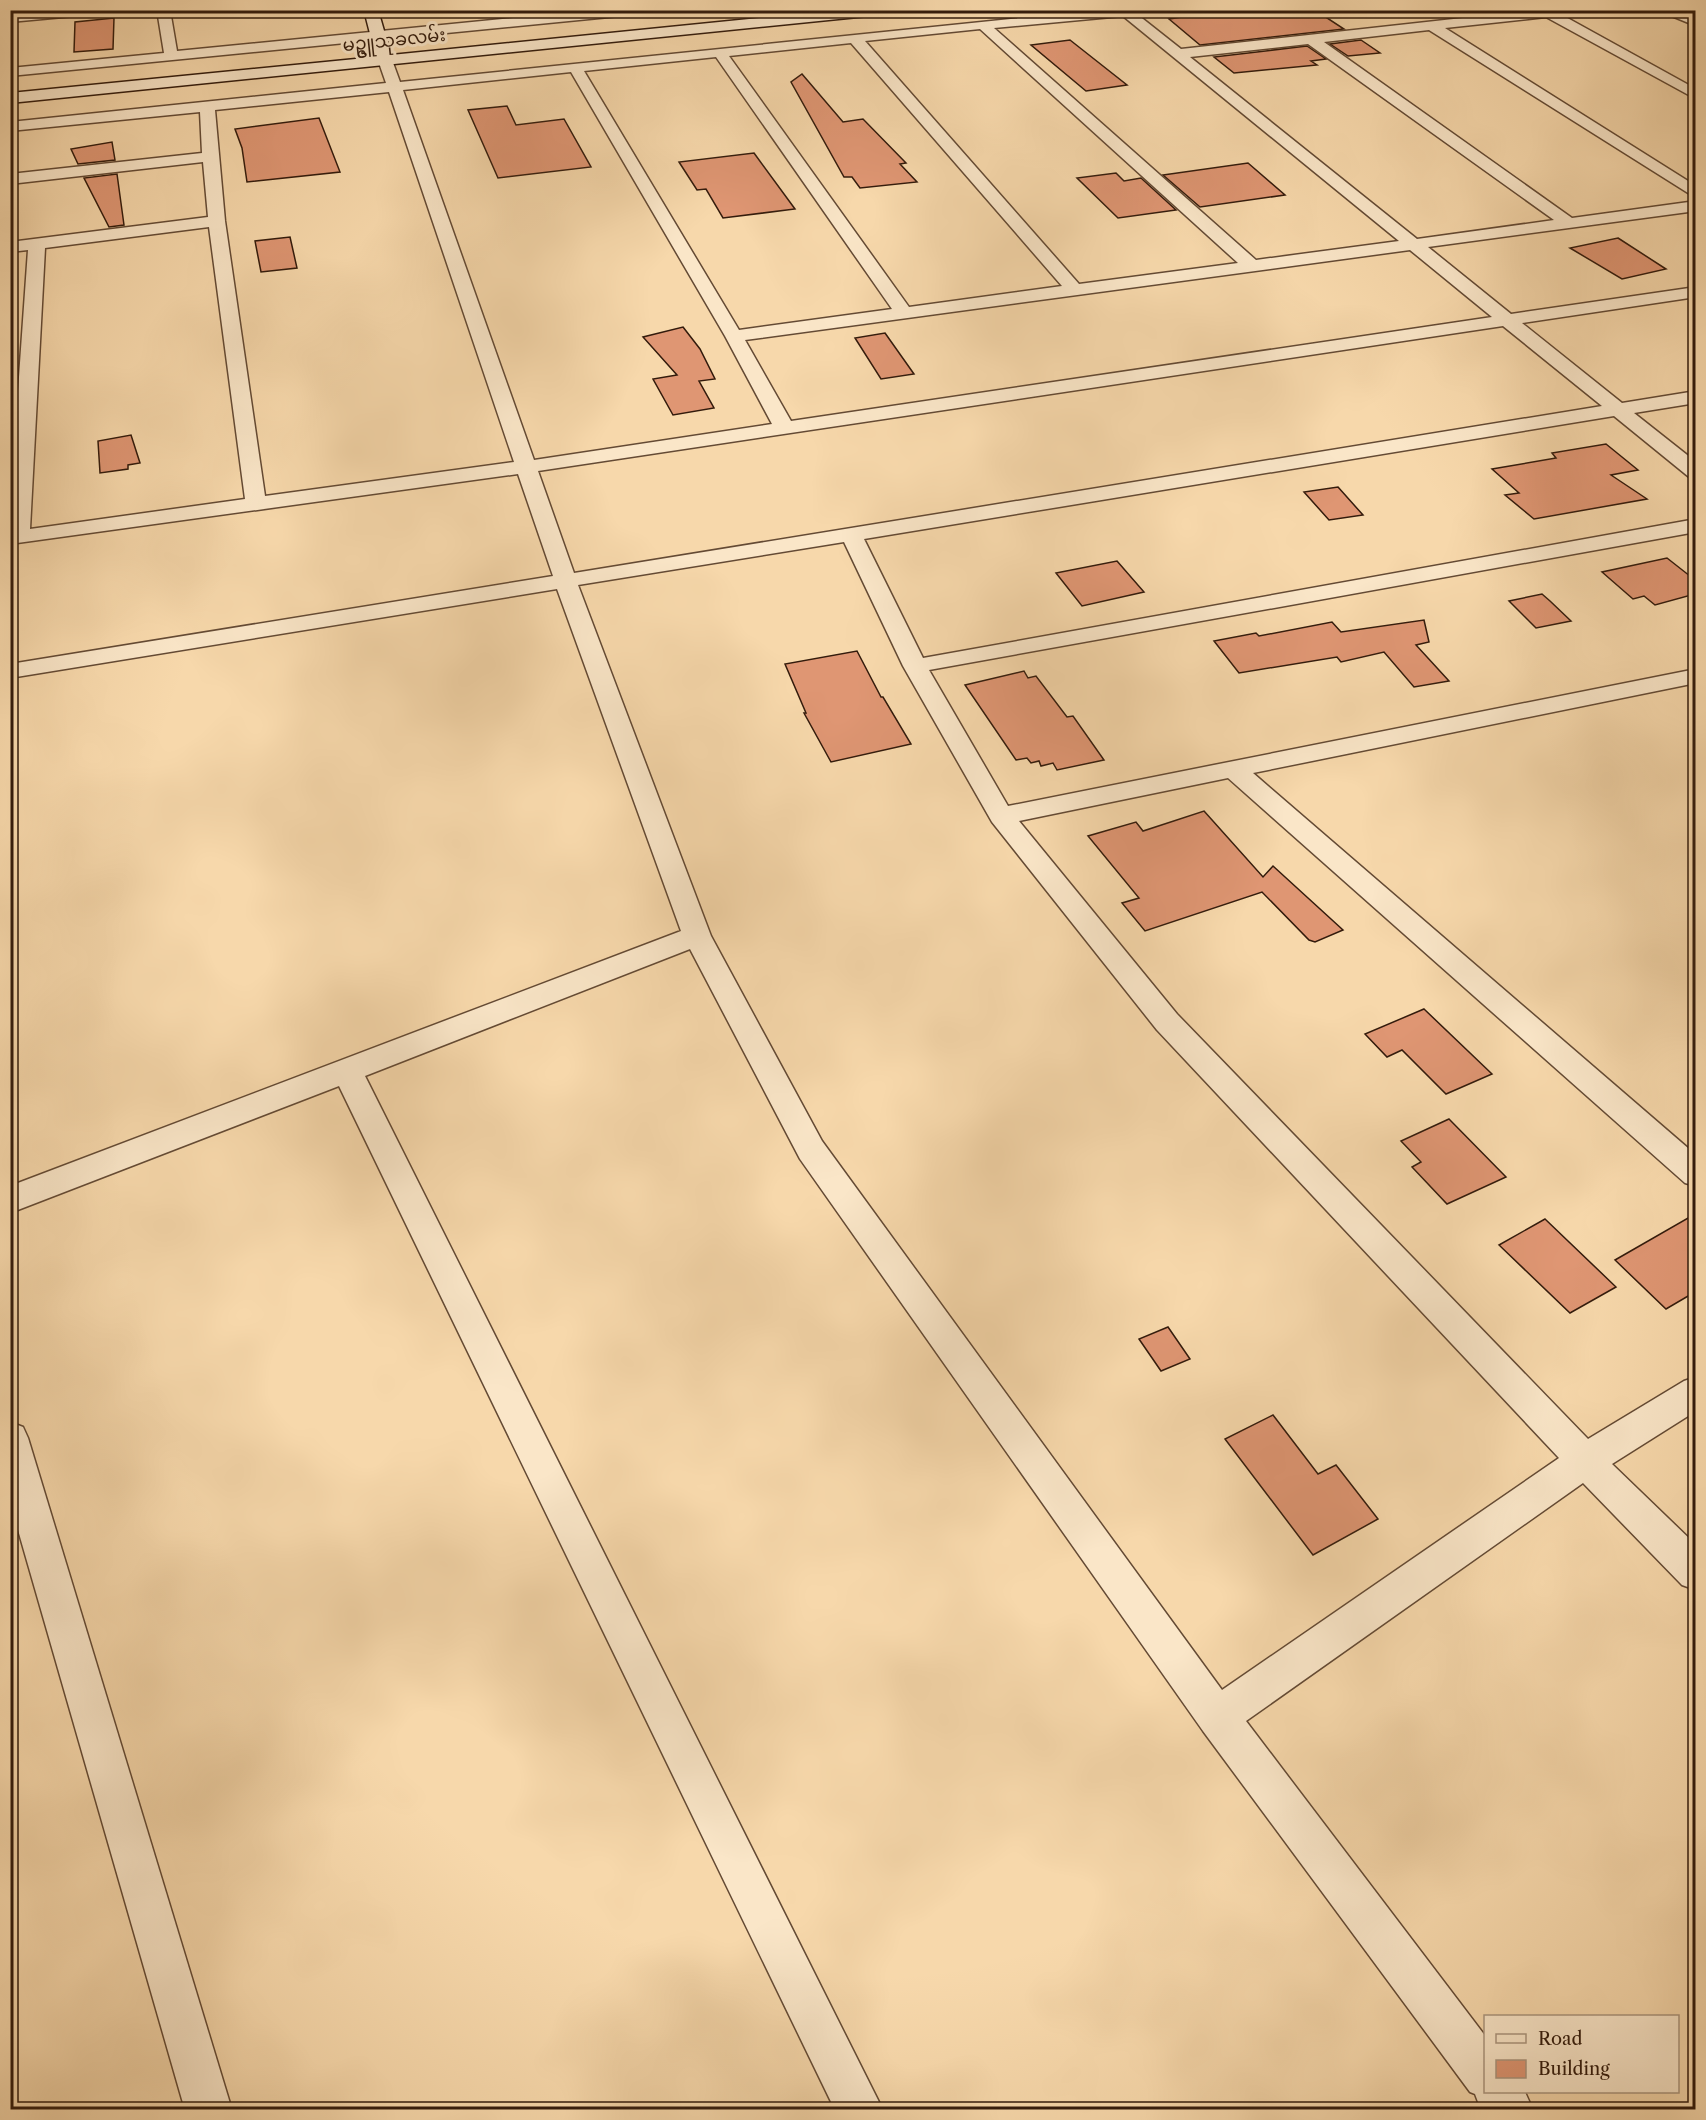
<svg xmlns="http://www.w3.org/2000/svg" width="1706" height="2120" font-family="'Libre Caslon Text','Noto Sans Myanmar',serif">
<rect width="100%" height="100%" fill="#f7d8ab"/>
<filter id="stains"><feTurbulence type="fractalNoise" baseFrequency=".00333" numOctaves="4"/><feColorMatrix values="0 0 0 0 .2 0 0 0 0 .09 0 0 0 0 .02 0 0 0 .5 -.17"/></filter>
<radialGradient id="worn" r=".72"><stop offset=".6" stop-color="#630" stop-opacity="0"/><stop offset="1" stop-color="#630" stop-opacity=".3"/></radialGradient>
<g fill="#df9673" stroke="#331b0c" stroke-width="1.5">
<path d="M1171,10h144l29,19 -144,16 -31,-26 13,-2z"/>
<path d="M114,18l-1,31 -39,3 1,-30z"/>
<path d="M1070,40l57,45 -41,6 -55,-46z"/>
<path d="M1361,40l19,13 -32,3 -18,-12z"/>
<path d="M1307,46l19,13 -15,2 6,4 -83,8 -20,-16z"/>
<path d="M802,74l41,48 20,-3 43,44 -6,1 17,18 -57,6 -8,-11h-8l-53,-95z"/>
<path d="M507,106l9,19 48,-6 27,48 -93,11 -30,-68z"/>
<path d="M319,118l21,54 -93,10 -5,-34 -7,-19z"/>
<path d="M112,142l3,18 -37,4 -7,-15z"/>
<path d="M754,153l41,56 -72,9 -17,-29 -9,1 -18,-28z"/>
<path d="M1248,163l37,32 -85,12 -37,-32z"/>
<path d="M1116,173l8,8 17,-3 35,32 -58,8 -41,-40z"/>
<path d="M117,174l7,51 -15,2 -25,-49z"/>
<path d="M290,237l7,31 -36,4 -6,-31z"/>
<path d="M1618,238l48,31 -44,10 -52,-31z"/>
<path d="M683,327l17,22 15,30 -16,2 15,27 -41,7 -20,-36 24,-4 -34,-38z"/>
<path d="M885,333l29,41 -33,5 -26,-41z"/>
<path d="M131,435l9,28 -12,2v4l-28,4 -2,-32z"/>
<path d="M1606,444l32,26 -27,5 36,24 -113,20 -29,-24 14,-2 -27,-24 64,-11 -4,-5z"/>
<path d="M1338,487l25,28 -34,5 -25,-28z"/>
<path d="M1667,558l28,22v14l-40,11 -11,-9 -11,3 -31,-27z"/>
<path d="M1117,561l27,31 -62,14 -26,-33z"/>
<path d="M1542,594l8,7 21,20 -35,7 -27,-27z"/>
<path d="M1424,620l5,22 -13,3 33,36 -35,6 -30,-35 -43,10 -4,-5 -98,16 -25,-32 42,-8 3,3 73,-14 9,10z"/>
<path d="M857,651l24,46h2l28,47 -80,18 -27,-49h2l-21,-49z"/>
<path d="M1024,671l4,7 8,-2 31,41 6,-1 31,44 -47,10 -4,-7 -12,3 -2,-5 -8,2 -4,-5 -11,2 -51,-75z"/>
<path d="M1204,811l59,66 10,-11 70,64 -28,12 -6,-2 -47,-48 -117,39 -23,-28 17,-5 -51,-62 48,-14 7,9z"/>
<path d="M1424,1009l68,65 -46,20 -44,-44 -15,7 -22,-23z"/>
<path d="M1449,1119l57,58 -59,27 -35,-37 9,-5 -20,-21z"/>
<path d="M1695,1214v78l-29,17 -51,-49z"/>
<path d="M1545,1219l71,68 -46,26 -71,-68z"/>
<path d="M1168,1327l22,32 -29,12 -22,-32z"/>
<path d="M1273,1415l45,59 18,-9 42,54 -65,36 -88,-116z"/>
</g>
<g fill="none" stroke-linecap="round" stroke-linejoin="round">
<g stroke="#644a34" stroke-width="3">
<g id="street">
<path d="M48,10h54l-6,4 -86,8v-8z"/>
<path d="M157,10h13l7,41 418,-41h51l-6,4 -630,62v-8l154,-15z"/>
<path d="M1097,10h55l-14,5 43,34 354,-39h47l-6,4 -14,1 134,74v10l-150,-82 -101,11 251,158v12l-267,-168 -105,12 248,176 124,-17v10l-268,36 83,67 185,-27v10l-174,26 100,80 74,-12v12l-62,10 62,49v17l-7,-2 -75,-61 -750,123 59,119 773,-139v13l-767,138 79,136 688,-137v14l-443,90 443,382v31l-11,-3 -457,-405 -209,43 158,193 411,425 96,-58 12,-4v34l-84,53 84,81v45l-14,-5 -99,-102 -337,238 240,316v55h39l8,18h-52l-6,-16 -5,-2 -267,-361 -403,-572 -110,-210 -325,127 518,1034h-48l-496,-1024 -329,127v-27l671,-255 -124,-342 -547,89v-14l543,-88 -35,-102 -508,70v-40l18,-254 -18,2v-10l198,-25 -5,-55 -193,22v-10l192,-21 -2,-41 -190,19v-9l376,-39 -8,-23 7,-4 7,4 8,22zM1123,16l276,225 -143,19 -262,-232zM980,29l258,234 -159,21 -214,-243zM851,43l211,243 -153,21 -180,-251zM1308,44l246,176 -137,19 -227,-182zM716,57l176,252 -153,21 -155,-259zM571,72l154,264 47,88 -238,36 -131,-370zM389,92l125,370 -249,34 -40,-275 -10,-111zM209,227l36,272 -215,30 15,-281zM1410,250l82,67 -701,104 -46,-81zM1503,326l99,80 -1028,167 -36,-102zM844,542l59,124 89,156 165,208 402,428 -337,232 -400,-549 -111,-205 -133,-351z"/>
<path d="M1657,10h20l19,7v9z"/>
<path d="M10,1422l13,5 5,11 204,672h-47l-175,-608z"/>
</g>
</g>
<g stroke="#331b0c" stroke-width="3">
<path id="secondary" d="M364,10h14l13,45 448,-45h56l-7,4 -878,89v-10l366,-36z"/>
</g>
<use href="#street" fill="#fae6c8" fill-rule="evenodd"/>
<use href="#secondary" fill="#fae6c8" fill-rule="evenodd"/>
</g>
<g text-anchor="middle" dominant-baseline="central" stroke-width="6" stroke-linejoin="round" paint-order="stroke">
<g font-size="18" fill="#331b0c" stroke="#fae6c8">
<text transform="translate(394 40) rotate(-6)">မဥ္ဇူသုခလမ်း</text>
</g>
</g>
<rect width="1706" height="2120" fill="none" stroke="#f7d8ab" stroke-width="36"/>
<rect x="12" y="12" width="1682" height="2096" fill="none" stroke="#331b0c" stroke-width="3"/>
<rect x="18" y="18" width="1670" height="2084" fill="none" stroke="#331b0c" stroke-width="1.5"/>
<rect x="1484" y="2015" width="195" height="78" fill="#fae6c8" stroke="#aa957d" stroke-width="1.5"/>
<rect x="1496" y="2034" width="30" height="9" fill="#fae6c8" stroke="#aa957d" stroke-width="1.5"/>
<text x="1538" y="2045" font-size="18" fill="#331b0c">Road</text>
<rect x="1496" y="2060" width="30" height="18" fill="#df9673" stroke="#aa957d" stroke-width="1.5"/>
<text x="1538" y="2075" font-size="18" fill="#331b0c">Building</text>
<rect width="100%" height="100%" filter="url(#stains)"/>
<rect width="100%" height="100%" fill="url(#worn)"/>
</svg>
